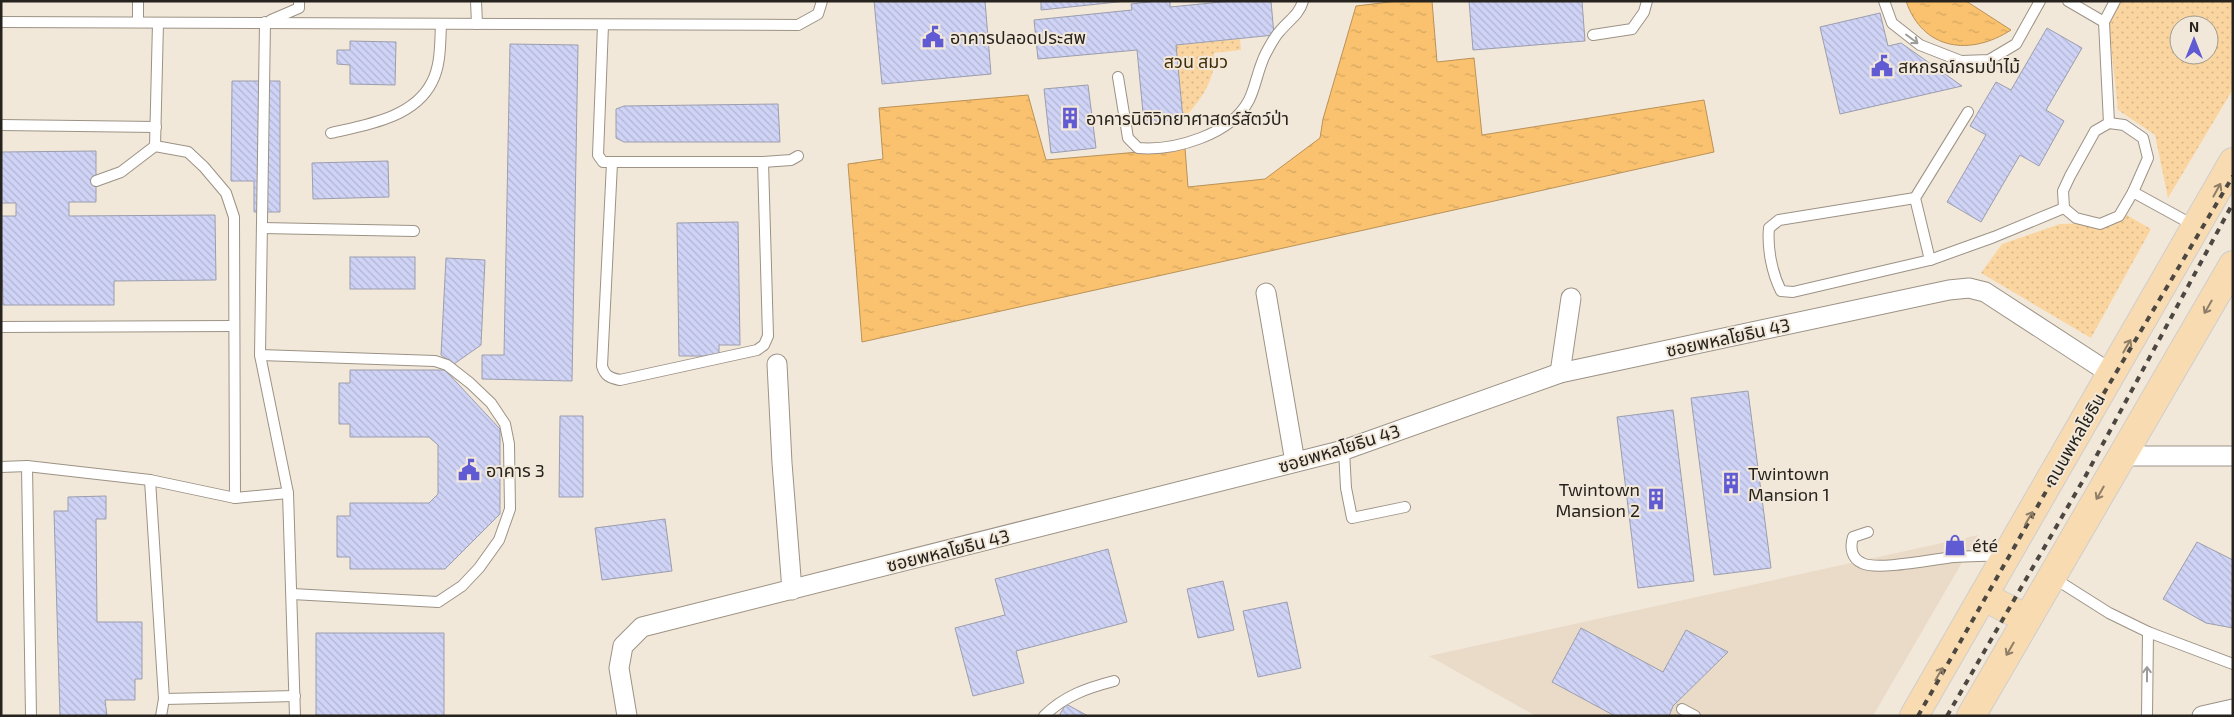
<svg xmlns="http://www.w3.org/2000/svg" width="2234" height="717" font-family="'Exo 2','Noto Sans Thai',sans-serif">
<defs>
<pattern id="park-dots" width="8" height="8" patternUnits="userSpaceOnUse" patternTransform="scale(1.25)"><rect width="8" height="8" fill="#fbd59f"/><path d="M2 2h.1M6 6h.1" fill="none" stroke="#d7b788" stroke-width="1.8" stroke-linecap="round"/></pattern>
<pattern id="water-ripples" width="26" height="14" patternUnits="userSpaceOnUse" patternTransform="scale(1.25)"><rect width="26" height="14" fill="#fac26f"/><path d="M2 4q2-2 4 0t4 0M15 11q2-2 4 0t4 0" fill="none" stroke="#d6a660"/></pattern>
<pattern id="building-back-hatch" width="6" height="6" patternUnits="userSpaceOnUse" patternTransform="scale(1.25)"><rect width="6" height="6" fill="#cfd3f5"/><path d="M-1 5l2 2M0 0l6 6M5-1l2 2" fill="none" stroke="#b2b5d2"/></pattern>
</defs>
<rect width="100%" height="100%" fill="#f2e8da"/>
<path fill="#eadbc8" d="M1978,535l-105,181h-337l-107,-60z"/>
<g fill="url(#park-dots)" fill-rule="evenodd">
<path d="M2119,1h114v88l-65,109 -13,-63 -37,-25 -10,-91zM2179,25h30v30h-30z"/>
<path d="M1240,39l1,11 -27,3c3,25 -14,49 -31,66l-7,-74z"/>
<path d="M2118,210l33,19 -60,109 -110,-65 21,-29 58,-20 37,-1z"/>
</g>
<g fill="url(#water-ripples)" stroke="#ba9256">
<path d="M1398,1h34l5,61 37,-4 8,77 222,-35 10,52 -852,190 -14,-178 35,-5 -4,-51 149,-13 18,65 139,-12 3,39 77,-8 55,-41 3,-19 33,-113z"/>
<path d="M1906,1h60l45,29c-40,26 -88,21 -105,-29z"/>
</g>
<g fill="url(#building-back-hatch)" stroke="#9c9ead">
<path d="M874,1h111l6,73 -109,10z"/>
<path d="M1041,1h86l-86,9z"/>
<path d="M1157,1h13v6l61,-6h40l3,34 -98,10 7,74 -39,4 -7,-73 -99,9 -4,-39 98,-10 -1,-6z"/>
<path d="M1469,1h113l3,40 -112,9z"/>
<path d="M1880,13l8,33 13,-3 61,43 -122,28 -20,-87z"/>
<path d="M2047,28l35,20 -36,62 18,11 -25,45 -19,-11 -39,67 -34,-20 39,-67 -16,-9 26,-44 15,8z"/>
<path d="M350,41l46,1 -1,43 -45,-1v-19l-13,-1v-14h13z"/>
<path d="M510,44l68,1 -6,336 -90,-2v-24h22z"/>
<path d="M232,81h48v131h-26v-31h-23z"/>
<path d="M1088,85l8,63 -45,5 -7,-64z"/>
<path d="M778,104l2,38h-156l-8,-4v-29l8,-3z"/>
<path d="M96,151v51h-27v14l146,-1 1,65 -102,1v24h-111l-2,-89h15v-13h-15v-51z"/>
<path d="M388,161l1,36 -76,2 -1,-36z"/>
<path d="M738,222l2,123h-21v11h-40l-2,-133z"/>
<rect x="350" y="257" width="65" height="32"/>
<path d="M446,258l39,2 -4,85 -27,19 -13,-9z"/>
<path d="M350,370h95l55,59v85l-55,55h-95v-12h-13v-41h13v-13h79l9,-9v-49l-9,-8h-79v-13h-11v-41h11z"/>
<path d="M1748,391l23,177 -57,7 -23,-177z"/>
<path d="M1673,410l21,171 -56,7 -21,-171z"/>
<path d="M560,416h23v81h-24z"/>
<path d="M106,496v23h-10l1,103h45v57h-7v21h-30l2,16h-47l-6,-205h14v-14z"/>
<path d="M665,519l7,52 -70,9 -7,-52z"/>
<path d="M2197,542l36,18v68l-27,-5 -43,-24z"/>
<path d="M1108,549l19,73 -111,29 8,32 -51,13 -18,-68 50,-13 -10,-36z"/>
<path d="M1223,581l11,49 -36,8 -11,-49z"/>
<path d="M1287,602l14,66 -43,9 -15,-66z"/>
<path d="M1581,628l82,44 23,-42 42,22 -55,54 -4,10h-54l-63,-34z"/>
<path d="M316,633h128v83l-128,-1z"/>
<path d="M1066,704l22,12h-29z"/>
</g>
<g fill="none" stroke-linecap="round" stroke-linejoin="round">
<g stroke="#9c9285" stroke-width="12">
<g id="lane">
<path d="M138,1v21"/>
<path d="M476,1l1,23"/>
<path d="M1884,1l8,22 28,22 41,16 28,-1 27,-16 24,-43"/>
<path d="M2068,1l36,21"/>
<path d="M271,20l28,-12v-7"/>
<path d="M1,22l797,3 20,-11 4,-13"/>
<path d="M265,22l-5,333 28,138 7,223"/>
<path d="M603,25l-5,130 5,7h160l28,-2 7,-4"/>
<path d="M1593,35l39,-6 12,-17 3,-11"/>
<path d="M1118,77l10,61 10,10c36,3 93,-13 111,-48 7,-14 9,-32 17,-47 4,-7 8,-16 14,-22 9,-11 19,-16 23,-30"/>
<path d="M2109,123l15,2 19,13 5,20 -15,34 -14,24 -19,8 -24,-6 -12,-10 -1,-17 7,-15 25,-45z"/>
<path d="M2109,123l-5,-101 11,-21"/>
<path d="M1,125l155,2"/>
<path d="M331,133c35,-8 83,-15 101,-51 9,-17 8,-39 9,-58"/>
<path d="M155,146l33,6 16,15 22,26 8,24 1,281"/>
<path d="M612,163l-10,203c3,10 8,12 18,14l137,-30 7,-5 4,-9 -5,-174"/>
<path d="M96,181l25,-9 34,-26 3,-123"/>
<path d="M2133,192l62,34"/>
<path d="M1915,198l-136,22 -10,8c-2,20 3,45 12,63l12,1 137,-32 64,-23 70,-29"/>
<path d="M262,228l152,3"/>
<path d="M1930,260l-15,-62 53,-86"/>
<path d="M1,327l233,-1"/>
<path d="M260,355l175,6 12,4 23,18 21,20 14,21 4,20 1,65 -11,31 -20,28 -17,18 -24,16 -146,-8"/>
<path d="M1344,450l2,38 6,30 53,-11"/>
<path d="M27,466l4,250"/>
<path d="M1,467l26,-1 123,14 85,18 53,-5"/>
<path d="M150,480l14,219 -3,17"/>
<path d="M1868,532l-15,5c-3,10 -2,21 9,26 15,8 72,-4 92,-6 16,-1 33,-1 50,-2"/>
<path d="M2052,577l57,36 39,19 85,32"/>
<path d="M164,699l131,-3"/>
<path d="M1682,709l13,7"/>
<path d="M1044,716c20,-20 43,-28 70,-35"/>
<path d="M2147,716l1,-84"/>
</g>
</g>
<g stroke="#9c9285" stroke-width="21">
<g id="street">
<path d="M1266,293l29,169"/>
<path d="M777,364l5,99 10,127"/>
<path d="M1560,373l11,-75"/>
<path d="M2121,456h112"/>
<path d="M627,716l-8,-48 4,-22 19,-19 702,-177 216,-77 389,-83 20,-2 16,4 126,82"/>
<path d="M2202,716l31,-7"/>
</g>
</g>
<g stroke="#cfcecd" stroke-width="30">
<g id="primary">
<path d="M1983,596l44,23"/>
<path d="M1914,716l319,-554"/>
<path d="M1971,716l262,-451"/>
</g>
</g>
<use href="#lane" stroke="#fff" stroke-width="10"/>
<use href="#street" stroke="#fff" stroke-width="19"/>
<use href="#primary" stroke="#f8dbb1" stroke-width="28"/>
<g stroke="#4c4740" stroke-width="4" stroke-dasharray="6 6" stroke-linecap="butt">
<path d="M1918,716l142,-249 173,-291"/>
<path d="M1947,716l138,-239 148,-274"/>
</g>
</g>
<defs><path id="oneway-shaft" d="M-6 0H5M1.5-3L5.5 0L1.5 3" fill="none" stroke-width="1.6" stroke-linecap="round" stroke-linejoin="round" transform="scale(1.25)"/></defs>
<g stroke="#9d9c99">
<use href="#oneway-shaft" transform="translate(1912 39) rotate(37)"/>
<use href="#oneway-shaft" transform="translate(2147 674) rotate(-90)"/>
</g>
<g stroke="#8f7e67">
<use href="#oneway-shaft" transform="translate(2217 190) rotate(-61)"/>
<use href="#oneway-shaft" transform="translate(2208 307) rotate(120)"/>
<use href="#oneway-shaft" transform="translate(2127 346) rotate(-60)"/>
<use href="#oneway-shaft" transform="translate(2100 493) rotate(120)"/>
<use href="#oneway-shaft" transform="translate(2029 518) rotate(-60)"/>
<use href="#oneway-shaft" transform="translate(2010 649) rotate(120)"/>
<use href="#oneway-shaft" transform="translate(1939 674) rotate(-60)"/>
</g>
<defs>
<g id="civic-bare" transform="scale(1.725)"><path d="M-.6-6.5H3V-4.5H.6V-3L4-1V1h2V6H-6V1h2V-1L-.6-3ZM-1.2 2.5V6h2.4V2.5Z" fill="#605ad3" stroke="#f2e8da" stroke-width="2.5" paint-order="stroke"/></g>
<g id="building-bare" transform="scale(1.725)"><path d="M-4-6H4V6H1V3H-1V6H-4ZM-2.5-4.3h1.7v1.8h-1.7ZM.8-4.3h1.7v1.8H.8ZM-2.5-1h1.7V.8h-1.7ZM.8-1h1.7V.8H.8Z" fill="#605ad3" stroke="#f2e8da" stroke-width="2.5" paint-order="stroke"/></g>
<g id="shop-bare" transform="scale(1.725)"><path d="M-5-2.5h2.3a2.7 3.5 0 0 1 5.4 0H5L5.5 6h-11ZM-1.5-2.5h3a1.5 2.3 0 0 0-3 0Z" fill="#605ad3" stroke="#f2e8da" stroke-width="2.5" paint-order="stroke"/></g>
</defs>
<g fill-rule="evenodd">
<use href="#civic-bare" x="933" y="37"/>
<use href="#civic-bare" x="1882" y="66"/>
<use href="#building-bare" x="1070" y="118"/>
<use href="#civic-bare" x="469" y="470"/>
<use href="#building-bare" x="1731" y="483"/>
<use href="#building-bare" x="1656" y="499"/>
<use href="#shop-bare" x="1955" y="545"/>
</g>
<g text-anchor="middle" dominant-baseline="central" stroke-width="4" stroke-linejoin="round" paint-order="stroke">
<g font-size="18" fill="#26221d" stroke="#f2e8da" text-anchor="start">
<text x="950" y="37">อาคารปลอดประสพ</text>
<text x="1898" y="66">สหกรณ์กรมป่าไม้</text>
<text x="1086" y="118">อาคารนิติวิทยาศาสตร์สัตว์ป่า</text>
<text x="486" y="470">อาคาร 3</text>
<text x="1748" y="473">Twintown<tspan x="1748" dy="21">Mansion 1</tspan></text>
<text x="1640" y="489" text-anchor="end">Twintown<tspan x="1640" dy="21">Mansion 2</tspan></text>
<text x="1972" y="545">été</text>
</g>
<g font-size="18" fill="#422c06" stroke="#f2e8da">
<text x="1196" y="61">สวน สมว</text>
</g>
<g font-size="18" fill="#26221d" stroke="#f2e8da">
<text transform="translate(1728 337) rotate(-12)">ซอยพหลโยธิน 43</text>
<text transform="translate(2074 439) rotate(-60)">ถนนพหลโยธิน</text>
<text transform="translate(1339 448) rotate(-17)">ซอยพหลโยธิน 43</text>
<text transform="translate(948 550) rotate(-14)">ซอยพหลโยธิน 43</text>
</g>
</g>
<rect width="2234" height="717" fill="none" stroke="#26221d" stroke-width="5"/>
<g transform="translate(2194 40)"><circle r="24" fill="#f2e8da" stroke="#a0998e"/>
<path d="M0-4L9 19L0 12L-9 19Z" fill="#605ad3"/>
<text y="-8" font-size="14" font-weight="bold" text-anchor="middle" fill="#26221d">N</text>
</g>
</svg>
